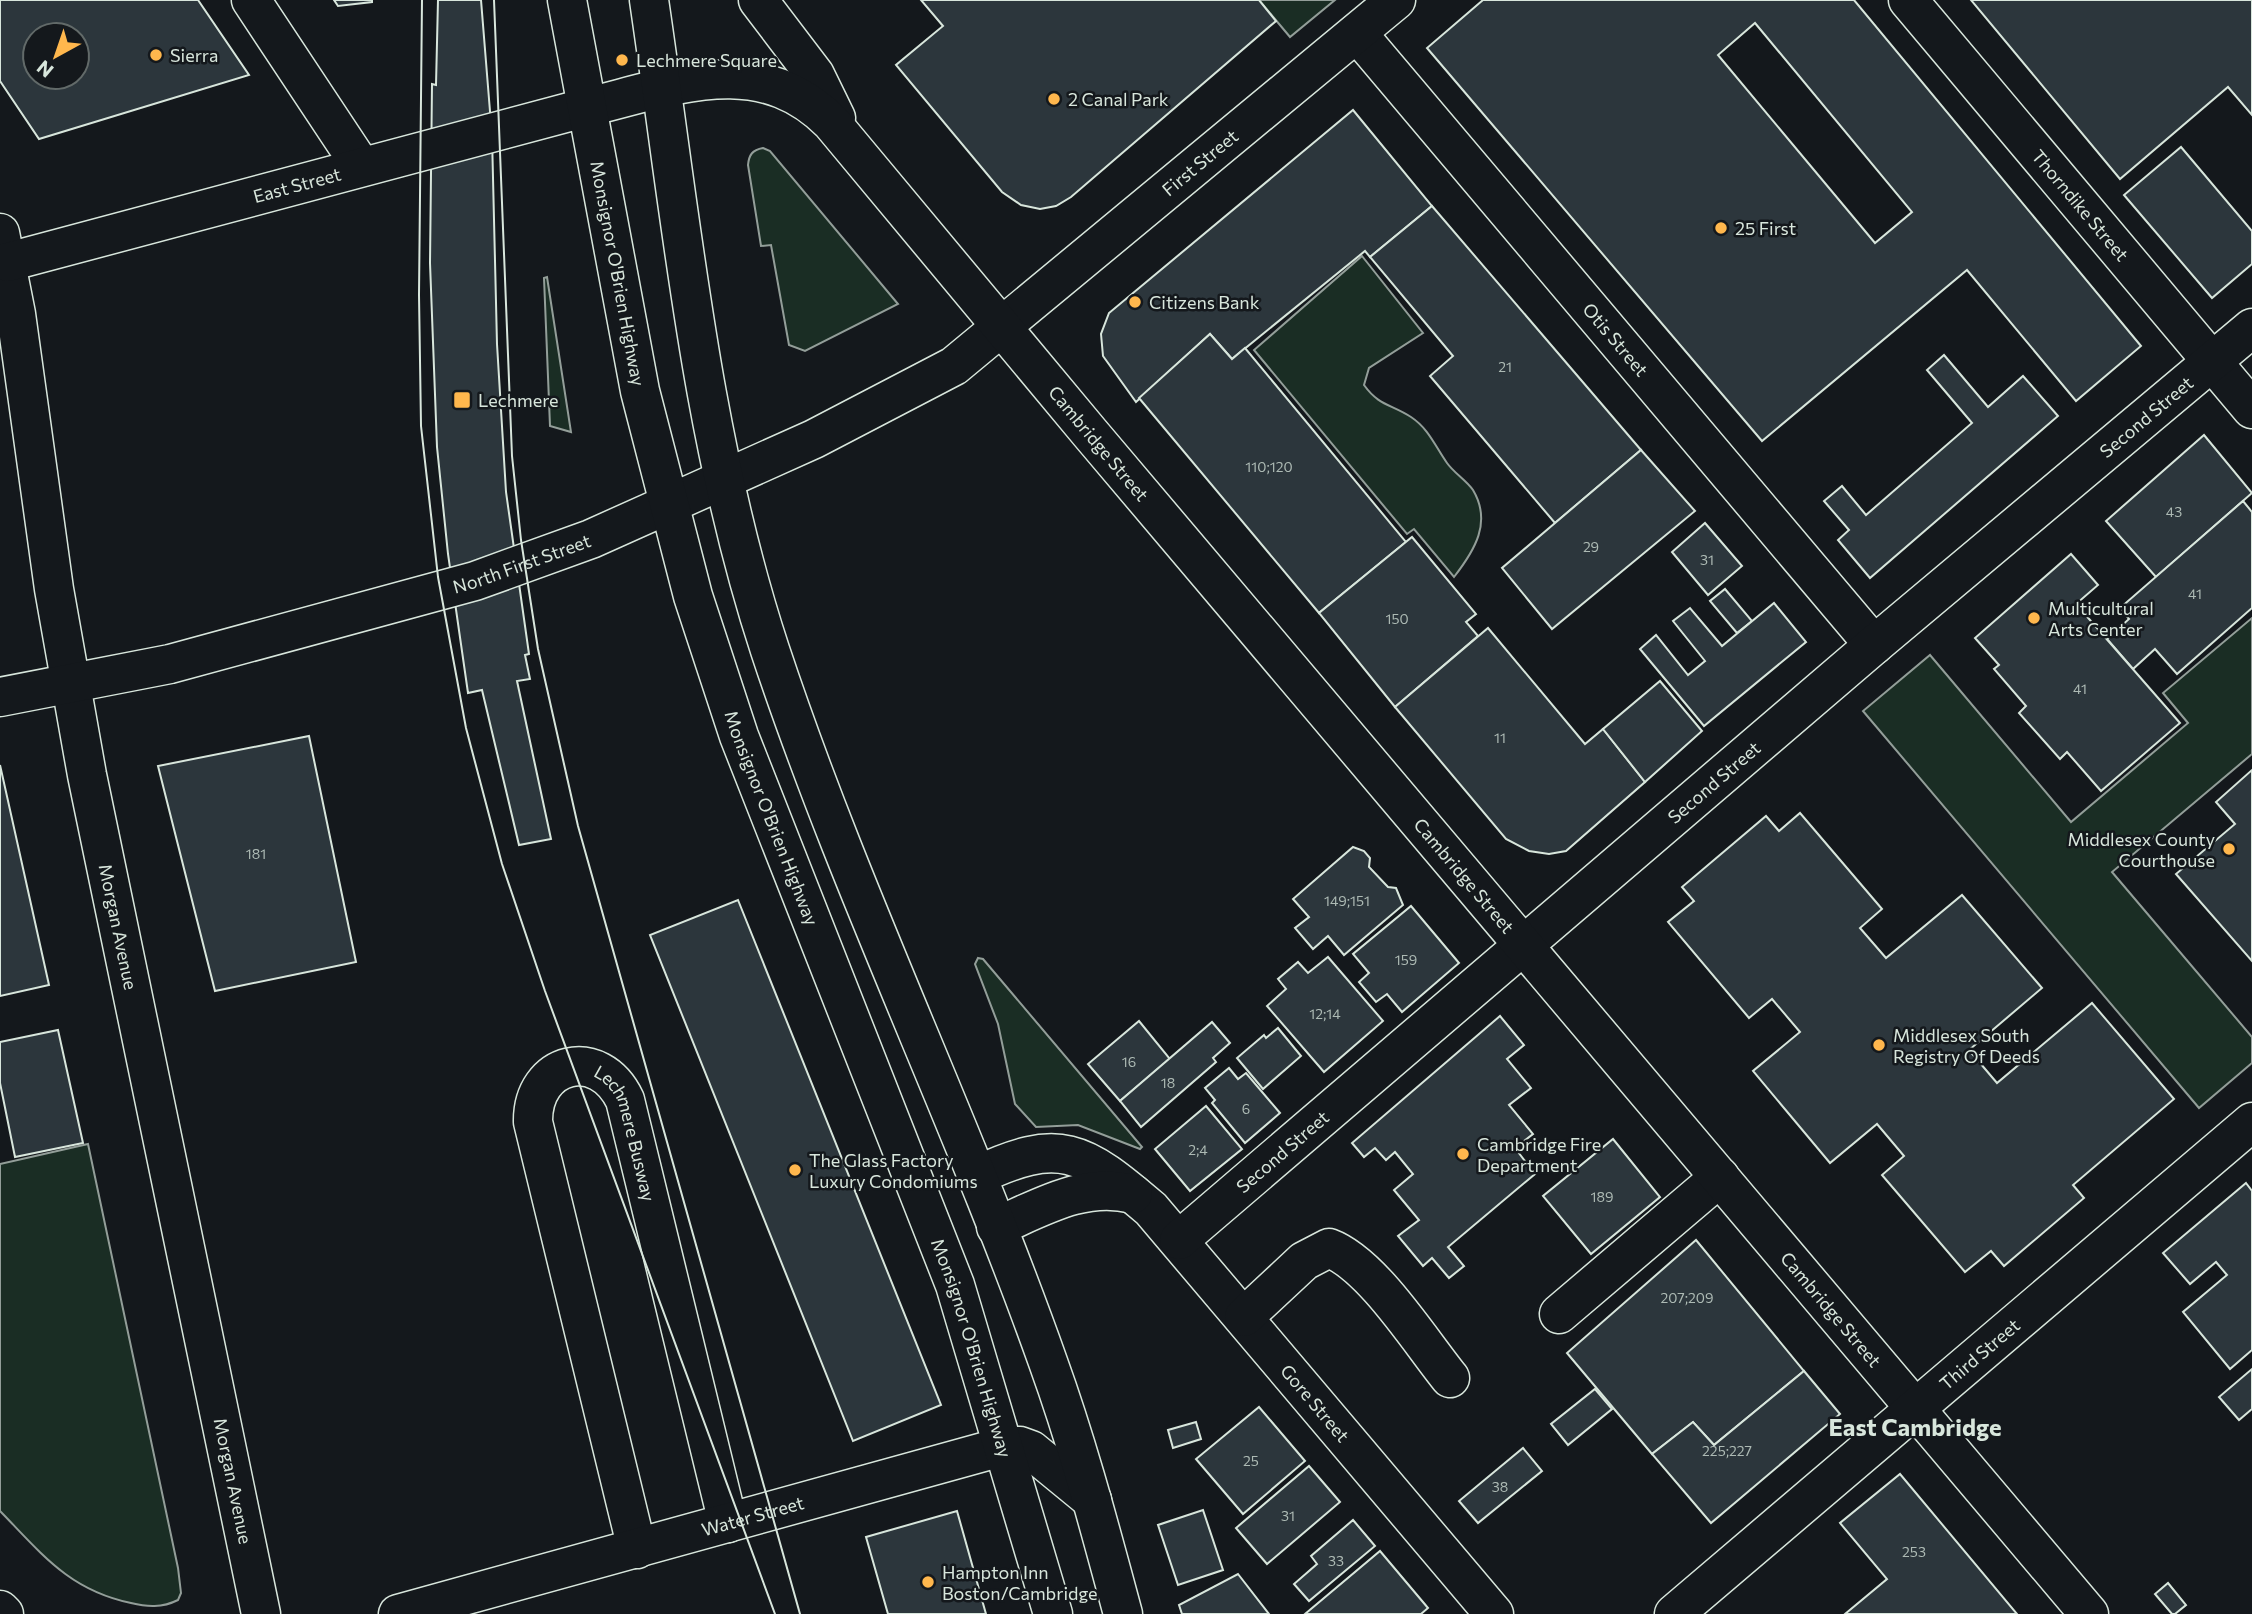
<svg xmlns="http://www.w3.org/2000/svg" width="2252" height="1614" font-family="Commissioner,sans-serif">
<rect width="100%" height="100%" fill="#14181c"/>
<g fill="#1a2d24" stroke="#939e99" stroke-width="2">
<path d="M1259,0h76l-45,37z"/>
<path d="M763,148l7,3 128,153 -93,47 -16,-6 -18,-100 -10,1 -13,-81c1,-10 4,-15 15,-17z"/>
<path d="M1362,256l61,77 -54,35 -5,17c15,21 27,19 47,32 18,12 24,29 36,46 7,10 19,17 26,27 19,32 2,60 -19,87l-40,-48 -7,5 -153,-184z"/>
<path d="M547,277l24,155 -21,-6 -6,-148z"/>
<path d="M2252,618v136l-140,118 140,165v26l-53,45 -336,-397 67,-56 141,167 117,-99 -25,-30z"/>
<path d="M978,958l5,1 159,188 -2,2 -62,-24 -42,2 -21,-23 -17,-80 -23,-60z"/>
<path d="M88,1144l90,424 3,25 -3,7c-16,8 -31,7 -47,3 -62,-13 -89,-49 -131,-92v-347z"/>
</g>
<g fill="#2c363c" stroke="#d8e6dc" stroke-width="2" fill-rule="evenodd">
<path d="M0,0h198l51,75 -210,64 -39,-58zM35,35h42v42h-42z"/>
<path d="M334,0h38v2l-34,4z"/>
<path d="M438,0h43l11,136 5,208 9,148 23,162 -4,1 5,24 -13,2 34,158 -32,6 -37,-155 -14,3 -20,-139 -11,-107 -7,-184 2,-179 4,1z"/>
<path d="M921,0h338l17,21 -205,176 -15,9 -16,3 -19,-4 -19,-13 -106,-127 47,-39z"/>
<path d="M1483,0h371l287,346 -65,55 -109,-131 -205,171 -335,-393zM1755,23l157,189 -37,31 -157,-188z"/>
<path d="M1971,0h281v115l-24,-28 -108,92z"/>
<path d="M1353,110l79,96 -62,51 -5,-6 -133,108 -22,-25 -74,68 -33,-46 -2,-22 8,-21z"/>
<path d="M2181,147l71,84v33l-40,34 -88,-103z"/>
<path d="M1432,206l209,244 -86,73 -125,-147 23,-20 -83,-99z"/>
<path d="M1210,334l22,25 13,-11 161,194 -87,71 -180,-215z"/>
<path d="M1944,355l44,52 35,-31 35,40 -188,162 -32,-38 11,-10 -25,-29 18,-15 24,29 106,-92 -45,-53z"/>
<path d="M2204,435l48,58 -96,84 -50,-56z"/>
<path d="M1641,450l54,61 -143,118 -50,-61z"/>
<path d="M2243,501l9,11v96l-75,66 -22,-25 -22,20 -26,-30 22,-20 -9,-11z"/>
<path d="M1705,523l37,43 -34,29 -36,-43z"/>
<path d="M1412,537l64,77 -10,8 12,14 -83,71 -76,-94z"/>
<path d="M2071,554l27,31 -22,19 104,119 -79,68 -34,-39 -7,7 -41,-46 7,-7 -32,-37 5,-4 -24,-27z"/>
<path d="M1725,589l27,32 -15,12 -27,-32z"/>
<path d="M1774,603l32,39 -102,84 -64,-77 16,-14 32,40 17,-14 -32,-40 17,-13 32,38z"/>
<path d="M1488,628l97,116 18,-15 42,53 -79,69 -17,3 -20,-3 -23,-12 -111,-132z"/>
<path d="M1660,681l42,50 -57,51 -42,-53z"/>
<path d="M309,736l47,226 -141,29 -57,-225z"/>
<path d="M0,765l49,220 -49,11z"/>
<path d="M2252,770v191l-76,-87 59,-50 -19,-22z"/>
<path d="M1800,813l82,96 -22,19 26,30 76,-63 80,93 -73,62 28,33 95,-80 82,96 -101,86 11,13 -80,68 -13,-15 -26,21 -83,-97 22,-19 -27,-32 -47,39 -77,-92 47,-39 -28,-33 -23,19 -81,-96 26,-21 -12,-14 84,-71 13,15z"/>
<path d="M1353,847l11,4 6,7 -1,9 19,20 8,1 7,17 -59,50 -16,-19 -15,13 -18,-21 14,-11 -16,-18z"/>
<path d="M738,900l203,505 -88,36 -203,-506z"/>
<path d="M1411,906l48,57 -57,49 -15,-18 -11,8 -17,-20 10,-9 -16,-19z"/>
<path d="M1328,957l55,64 -59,51 -57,-66 19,-17 -8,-10 20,-17 10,11z"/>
<path d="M1500,1016l24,29 -17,14 24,29 -22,17 24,29 -18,14 20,26 -87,73 16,19 -15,12 -17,-20 -9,8 -25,-30 21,-16 -25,-30 19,-16 -18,-22 -9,8 -11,-12 -11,9 -12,-14z"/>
<path d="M1139,1021l31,38 -50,42 -32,-37z"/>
<path d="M1212,1022l18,21 -17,15 3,4 -75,65 -21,-26z"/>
<path d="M1278,1028l23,28 -38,33 -26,-31 27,-23 2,3z"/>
<path d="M58,1030l25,113 -68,14 -15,-74v-41z"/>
<path d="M1229,1068l9,11 8,-6 34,40 -35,30 -33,-40 3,-3 -10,-12z"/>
<path d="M1206,1106l36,43 -52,42 -35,-42z"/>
<path d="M1613,1139l47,58 -69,57 -48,-58z"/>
<path d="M2246,1183l6,8v159l-22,19 -47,-57 44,-37 -11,-13 -26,22 -27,-31z"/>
<path d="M1696,1240l108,131 -90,74 -21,-23 -41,32 -85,-101z"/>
<path d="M2252,1369v40l-13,11 -20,-23z"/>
<path d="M1804,1371l36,43 -129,109 -59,-69 41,-32 21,23z"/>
<path d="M1595,1389l17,20 -44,36 -17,-21z"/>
<path d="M1259,1407l46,54 -62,53 -47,-55z"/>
<path d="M1196,1422l5,17 -28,9 -5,-18z"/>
<path d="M1523,1448l19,23 -64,52 -19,-22z"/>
<path d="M1309,1466l31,36 -73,62 -31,-36z"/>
<path d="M1900,1474l117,140h-172l42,-35 -47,-56z"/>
<path d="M1203,1510l20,60 -45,15 -20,-60z"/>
<path d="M957,1511l29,103h-98l-22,-77z"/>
<path d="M1353,1520l22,26 -66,55 -15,-17 23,-20 -6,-8z"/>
<path d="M1380,1551l48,57 -7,6h-116z"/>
<path d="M1238,1574l31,40h-87l-3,-9z"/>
<path d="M2168,1583l18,22 -11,9h-3l-17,-20z"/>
</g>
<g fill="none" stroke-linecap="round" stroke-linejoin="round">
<g stroke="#d8e6dc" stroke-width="41">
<g id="minor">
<path d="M251,0l110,166"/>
<path id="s1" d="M1908,0l344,409"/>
<path id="s2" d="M1357,33l517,612"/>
<path id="s3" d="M0,233l16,81 38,275 33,186 174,839"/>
<path id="s4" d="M8,262l580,-155"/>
<path id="s5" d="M0,697l170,-33 305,-83 116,-42 223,-100 140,-73 442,-366"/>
<path id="s6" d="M976,1176c84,-40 106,-26 175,33l343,405"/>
<path d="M996,1227c44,-19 88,-46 137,-33"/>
<path id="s7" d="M1179,1240l695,-595 378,-317"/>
<path d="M1559,1314l161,-137"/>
<path d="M1244,1317l60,-56 25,-13c43,16 91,93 121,130"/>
<path id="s8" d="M637,1549l-104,-427c-1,-61 66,-77 92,-22l103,423"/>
<path d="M0,1610l4,4"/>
<path id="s9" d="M398,1614l607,-168h15l11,4 61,50"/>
</g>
</g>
<g stroke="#d8e6dc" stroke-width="41">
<g id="major">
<path d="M758,0l57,75 21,43"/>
<path id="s10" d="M588,107c86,-21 171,-57 243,15l259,311 999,1181"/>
<path id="s11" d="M1674,1614l578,-492"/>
</g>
</g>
<g stroke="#d8e6dc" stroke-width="41">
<g id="highway">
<path id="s12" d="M567,0l73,391 53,205 46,140 216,549 98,329"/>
<path d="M649,0c32,217 52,440 121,650 80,242 193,472 278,712 30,83 52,167 75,252"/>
</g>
</g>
<use href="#minor" stroke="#14181c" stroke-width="38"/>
<use href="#major" stroke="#14181c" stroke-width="38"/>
<use href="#highway" stroke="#14181c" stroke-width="38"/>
<g stroke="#d8e6dc" stroke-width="2">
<path d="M422,0l-3,295 2,131 17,151 28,151 36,136 43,127 230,623"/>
<path d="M494,0l18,456 9,84 17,109 40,177 222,788"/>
</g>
</g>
<g fill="#ffb74d" stroke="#14181c" stroke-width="2.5">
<circle cx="156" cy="55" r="7"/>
<circle cx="622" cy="60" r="7"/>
<circle cx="1054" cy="99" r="7"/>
<circle cx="1721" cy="228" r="7"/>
<circle cx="1135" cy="302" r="7"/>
<rect x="453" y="391" width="18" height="18" rx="3.5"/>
<circle cx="2034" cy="618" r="7"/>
<circle cx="2229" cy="849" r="7"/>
<circle cx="1879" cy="1045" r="7"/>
<circle cx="1463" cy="1154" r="7"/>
<circle cx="795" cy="1170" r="7"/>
<circle cx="928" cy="1582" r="7"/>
</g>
<g text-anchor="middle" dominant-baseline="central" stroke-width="5" stroke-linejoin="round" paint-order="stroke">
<g font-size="14" fill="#adbab4">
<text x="1505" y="366">21</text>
<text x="1269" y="466">110;120</text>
<text x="2174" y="511">43</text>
<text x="1591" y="546">29</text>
<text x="1707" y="559">31</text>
<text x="2195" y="593">41</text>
<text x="1397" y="618">150</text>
<text x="2080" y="688">41</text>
<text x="1500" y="737">11</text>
<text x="256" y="853">181</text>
<text x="1347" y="900">149;151</text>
<text x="1406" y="959">159</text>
<text x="1325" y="1013">12;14</text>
<text x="1129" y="1061">16</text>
<text x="1168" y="1082">18</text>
<text x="1246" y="1108">6</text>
<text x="1198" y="1149">2;4</text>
<text x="1602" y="1196">189</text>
<text x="1687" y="1297">207;209</text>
<text x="1727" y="1450">225;227</text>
<text x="1251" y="1460">25</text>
<text x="1500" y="1486">38</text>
<text x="1288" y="1515">31</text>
<text x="1914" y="1551">253</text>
<text x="1336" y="1560">33</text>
</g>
<g font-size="18" fill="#d8e6dc" stroke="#14181c" text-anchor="start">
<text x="170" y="55">Sierra</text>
<text x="636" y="60">Lechmere Square</text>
<text x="1068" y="99">2 Canal Park</text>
<text x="1735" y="228">25 First</text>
<text x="1149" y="302">Citizens Bank</text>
<text x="478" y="400">Lechmere</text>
<text x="2048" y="608">Multicultural<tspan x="2048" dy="21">Arts Center</tspan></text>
<text x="2215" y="839" text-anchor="end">Middlesex County<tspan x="2215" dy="21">Courthouse</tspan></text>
<text x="1893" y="1035">Middlesex South<tspan x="1893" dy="21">Registry Of Deeds</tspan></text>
<text x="1477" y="1144">Cambridge Fire<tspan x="1477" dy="21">Department</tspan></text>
<text x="809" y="1160">The Glass Factory<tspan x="809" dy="21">Luxury Condomiums</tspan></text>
<text x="942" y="1572">Hampton Inn<tspan x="942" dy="21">Boston/Cambridge</tspan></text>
</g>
<g font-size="18" fill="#d8e6dc" stroke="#14181c">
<text stroke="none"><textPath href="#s5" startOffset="1334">First Street</textPath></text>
<text stroke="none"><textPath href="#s4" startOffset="299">East Street</textPath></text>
<text stroke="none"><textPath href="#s1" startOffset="268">Thorndike Street</textPath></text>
<text stroke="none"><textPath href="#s12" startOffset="278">Monsignor O'Brien Highway</textPath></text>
<text stroke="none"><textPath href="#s2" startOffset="401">Otis Street</textPath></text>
<text stroke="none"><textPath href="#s7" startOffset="1270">Second Street</textPath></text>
<text stroke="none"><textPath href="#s10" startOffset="676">Cambridge Street</textPath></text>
<text stroke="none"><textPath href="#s5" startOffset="539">North First Street</textPath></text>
<text stroke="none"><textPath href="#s7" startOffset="704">Second Street</textPath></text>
<text stroke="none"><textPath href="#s12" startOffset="845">Monsignor O'Brien Highway</textPath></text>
<text stroke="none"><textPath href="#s10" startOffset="1242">Cambridge Street</textPath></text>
<text stroke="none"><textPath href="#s3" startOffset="704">Morgan Avenue</textPath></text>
<text stroke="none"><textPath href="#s8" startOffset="611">Lechmere Busway</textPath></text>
<text stroke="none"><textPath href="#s7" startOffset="136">Second Street</textPath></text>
<text stroke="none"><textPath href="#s10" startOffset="1810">Cambridge Street</textPath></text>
<text stroke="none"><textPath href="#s12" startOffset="1412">Monsignor O'Brien Highway</textPath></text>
<text stroke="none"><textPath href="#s11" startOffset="401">Third Street</textPath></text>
<text stroke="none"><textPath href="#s6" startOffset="450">Gore Street</textPath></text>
<text stroke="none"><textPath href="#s3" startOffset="1270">Morgan Avenue</textPath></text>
<text stroke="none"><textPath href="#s9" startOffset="368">Water Street</textPath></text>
</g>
<g font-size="24" font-weight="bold" fill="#d8e6dc" stroke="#14181c">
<text x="1915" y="1426">East Cambridge</text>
</g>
</g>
<g transform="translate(56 56) rotate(220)"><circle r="33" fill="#14181c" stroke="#626a69" stroke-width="2"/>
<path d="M0-5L12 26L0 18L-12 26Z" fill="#ffb74d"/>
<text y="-10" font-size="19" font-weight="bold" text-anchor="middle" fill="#d8e6dc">N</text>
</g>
</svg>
